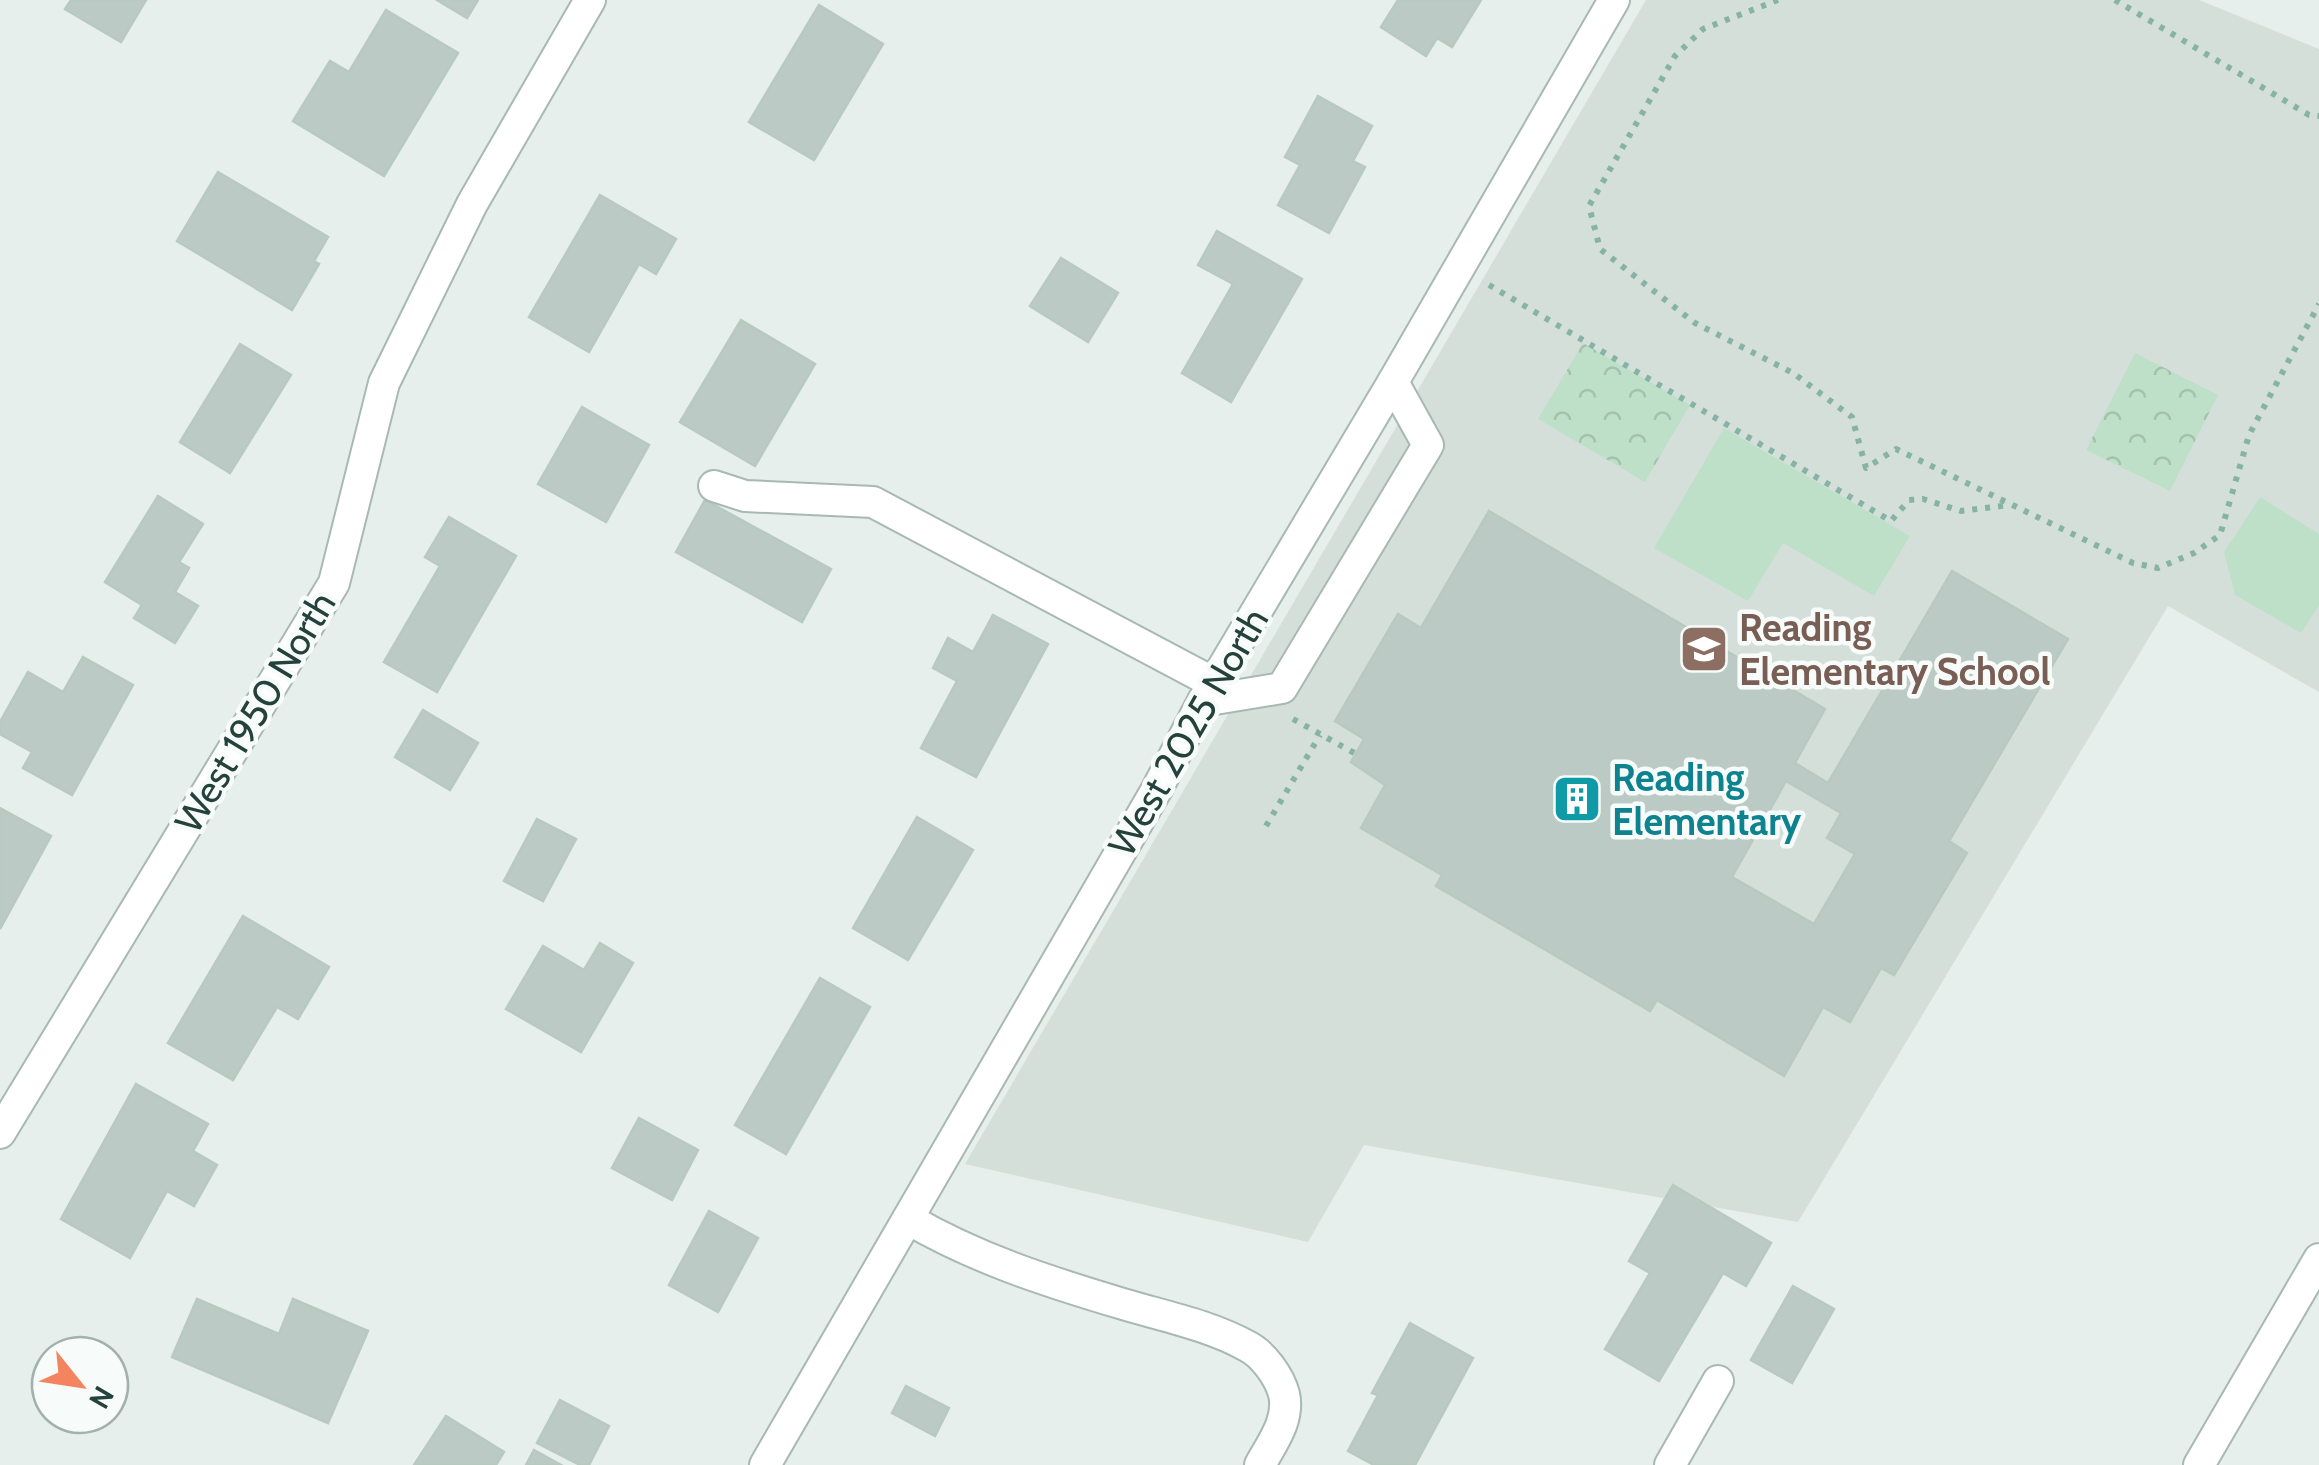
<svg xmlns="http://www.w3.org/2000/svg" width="2319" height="1465" font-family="Cabin,sans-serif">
<defs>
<pattern id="park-crowns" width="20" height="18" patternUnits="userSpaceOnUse" patternTransform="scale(2.5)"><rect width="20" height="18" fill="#bfe0c8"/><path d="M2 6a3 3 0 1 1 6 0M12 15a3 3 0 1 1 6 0" fill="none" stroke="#a4c1ad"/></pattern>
</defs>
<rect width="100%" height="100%" fill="#e6efeb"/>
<path fill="#d4dfda" d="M1646,0h553l120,49v643l-151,-86 -370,616 -434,-77 -56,97 -343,-78z"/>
<g fill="url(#park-crowns)">
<path d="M1583,343l107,62 -45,77 -107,-63z"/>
<path d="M2135,353l83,42 -48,96 -84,-41z"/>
</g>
<g fill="#bfe0c8">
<path d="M1724,428l186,108 -36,60 -91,-53 -35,58 -94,-53z"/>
<path d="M2260,497l59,37v72l-18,27 -66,-38 -11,-43z"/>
</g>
<g fill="#bbcac4" stroke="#b8c9c2" stroke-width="2.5" fill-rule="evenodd">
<path d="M71,0h75l-25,42 -56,-33z"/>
<path d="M437,0h41l-11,18z"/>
<path d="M1398,0h83l-29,47 -15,-9 -11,18 -45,-29z"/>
<path d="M819,5l64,39 -69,116 -65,-38z"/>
<path d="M386,10l72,43 -74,123 -91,-55 37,-60 19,11z"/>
<path d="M1318,96l54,30 -19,35 12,6 -36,66 -51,-28 22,-40 -15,-8z"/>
<path d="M218,172l110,65 -14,24 5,3 -27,46 -115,-69z"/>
<path d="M600,195l76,44 -20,35 -17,-10 -50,88 -60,-35z"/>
<path d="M1217,231l85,48 -71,123 -49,-29 51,-89 -35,-19z"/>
<path d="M1061,258l57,35 -30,49 -58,-36z"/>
<path d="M741,320l74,44 -60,102 -75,-44z"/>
<path d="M240,344l51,31 -61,98 -50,-31z"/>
<path d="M582,407l67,38 -43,77 -68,-38z"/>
<path d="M158,496l45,28 -24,38 10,6 -14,24 23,14 -23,37 -41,-25 8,-13 -37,-23z"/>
<path d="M705,500l126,69 -29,53 -126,-70z"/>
<path d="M1489,511l336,198 -30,54 33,20 124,-212 116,68 -119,202 18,12 -73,122 -13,-7 -31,54 -27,-15 -39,69 -127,-76 -7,11 -214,-125 6,-11 -81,-47 24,-43 -34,-23 13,-23 -29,-18 63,-107 23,14zM1786,781l55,32 -14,25 28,16 -41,70 -82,-47z"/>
<path d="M449,517l67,39 -79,136 -53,-30 56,-96 -15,-9z"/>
<path d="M993,615l55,29 -72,133 -55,-29 36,-67 -24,-13 15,-30 25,14z"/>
<path d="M83,657l50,28 -61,110 -49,-27 9,-16 -32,-18v-12l28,-50 35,20z"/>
<path d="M423,710l55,33 -28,47 -55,-33z"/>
<path d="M0,808l51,28 -51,93z"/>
<path d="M917,817l56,33 -65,110 -55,-32z"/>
<path d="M537,819l39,20 -33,62 -39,-20z"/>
<path d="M243,916l86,51 -31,52 -21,-12 -44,73 -65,-37z"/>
<path d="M600,943l33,20 -52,89 -75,-43 37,-63 41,24z"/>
<path d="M820,978l50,29 -84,147 -51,-29z"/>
<path d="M136,1084l72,40 -15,27 24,14 -23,41 -27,-15 -37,67 -69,-39z"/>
<path d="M639,1118l59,32 -26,50 -60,-32z"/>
<path d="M1673,1185l98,58 -25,43 -23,-13 -64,108 -54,-32 45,-76 -21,-12z"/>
<path d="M709,1211l49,27 -40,74 -49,-27z"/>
<path d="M1793,1286l41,23 -42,74 -41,-23z"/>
<path d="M197,1299l82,35 14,-35 75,32 -40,92 -156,-66z"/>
<path d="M1410,1323l63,35 -58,107h-41l-26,-14 30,-56 -6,-2z"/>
<path d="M906,1386l43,22 -14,28 -43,-23z"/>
<path d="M560,1400l49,26 -20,39h-9l-43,-22z"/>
<path d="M446,1416l58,36 -8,13h-82z"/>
<path d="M534,1450l27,15h-35z"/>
</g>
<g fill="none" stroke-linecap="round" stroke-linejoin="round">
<g stroke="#a8b8b2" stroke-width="34">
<g id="minor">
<path d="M714,486l31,10 128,6 341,181"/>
<path d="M1203,701l79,-13 146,-243 -35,-63"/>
<path d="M0,1133l334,-550 50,-200 88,-179 118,-204"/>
<path d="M908,1219c69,40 138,62 215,85 40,12 86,21 124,42 16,8 32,30 37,48 6,26 -12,49 -24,71"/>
<path d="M765,1465l392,-676 46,-88 190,-319 221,-382"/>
<path d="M1670,1465l48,-84"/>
<path d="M2199,1465l120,-206"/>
</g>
</g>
<g stroke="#86b3a5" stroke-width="6" stroke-dasharray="5 8" stroke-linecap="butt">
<path d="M1778,0l-75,29 -28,27 -86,150 11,43 95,74 98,50 59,44 14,51 30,-19 237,114 25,5 36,-15 26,-18 29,-100 70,-131"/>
<path d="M2115,0l194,115 10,1"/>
<path d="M1489,285l402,236 18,-21 14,-1 38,12 49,-6"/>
<path d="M1293,719l63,35"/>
<path d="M1266,826l54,-91"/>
</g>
<use href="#minor" stroke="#fff" stroke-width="30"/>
</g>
<defs>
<g id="school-square" transform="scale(2.5)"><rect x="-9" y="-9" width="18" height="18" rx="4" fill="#8d6e63" stroke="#f7fbf9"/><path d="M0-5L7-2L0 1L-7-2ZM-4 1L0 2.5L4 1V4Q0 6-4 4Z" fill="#fff"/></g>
<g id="building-square" transform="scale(2.5)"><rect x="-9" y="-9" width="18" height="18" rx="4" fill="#0f9aa8" stroke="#f7fbf9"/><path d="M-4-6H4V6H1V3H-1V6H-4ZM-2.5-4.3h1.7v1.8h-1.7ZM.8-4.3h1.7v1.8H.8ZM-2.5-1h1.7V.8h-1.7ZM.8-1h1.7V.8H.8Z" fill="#fff"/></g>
</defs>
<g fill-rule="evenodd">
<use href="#school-square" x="1704" y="649"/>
<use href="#building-square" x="1577" y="799"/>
</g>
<g text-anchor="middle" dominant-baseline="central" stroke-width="9" stroke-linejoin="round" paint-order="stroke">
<g font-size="38" font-weight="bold" fill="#785e54" stroke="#f7fbf9" text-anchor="start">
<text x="1739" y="627">Reading<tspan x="1739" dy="44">Elementary School</tspan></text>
</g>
<g font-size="38" fill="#24423a" stroke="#f7fbf9">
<text transform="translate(255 712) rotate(-59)">West 1950 North</text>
<text transform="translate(1188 732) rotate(-60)">West 2025 North</text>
</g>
<g font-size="38" font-weight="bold" fill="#0d838f" stroke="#f7fbf9" text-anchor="start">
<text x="1612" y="777">Reading<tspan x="1612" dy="44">Elementary</tspan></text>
</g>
</g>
<g transform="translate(80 1385) rotate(120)"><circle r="48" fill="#f7fbf9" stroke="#a3b1ad" stroke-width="2.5"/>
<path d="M0-8L18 38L0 25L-18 38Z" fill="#f4845f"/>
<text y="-15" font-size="28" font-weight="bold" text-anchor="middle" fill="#24423a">N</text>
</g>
</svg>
